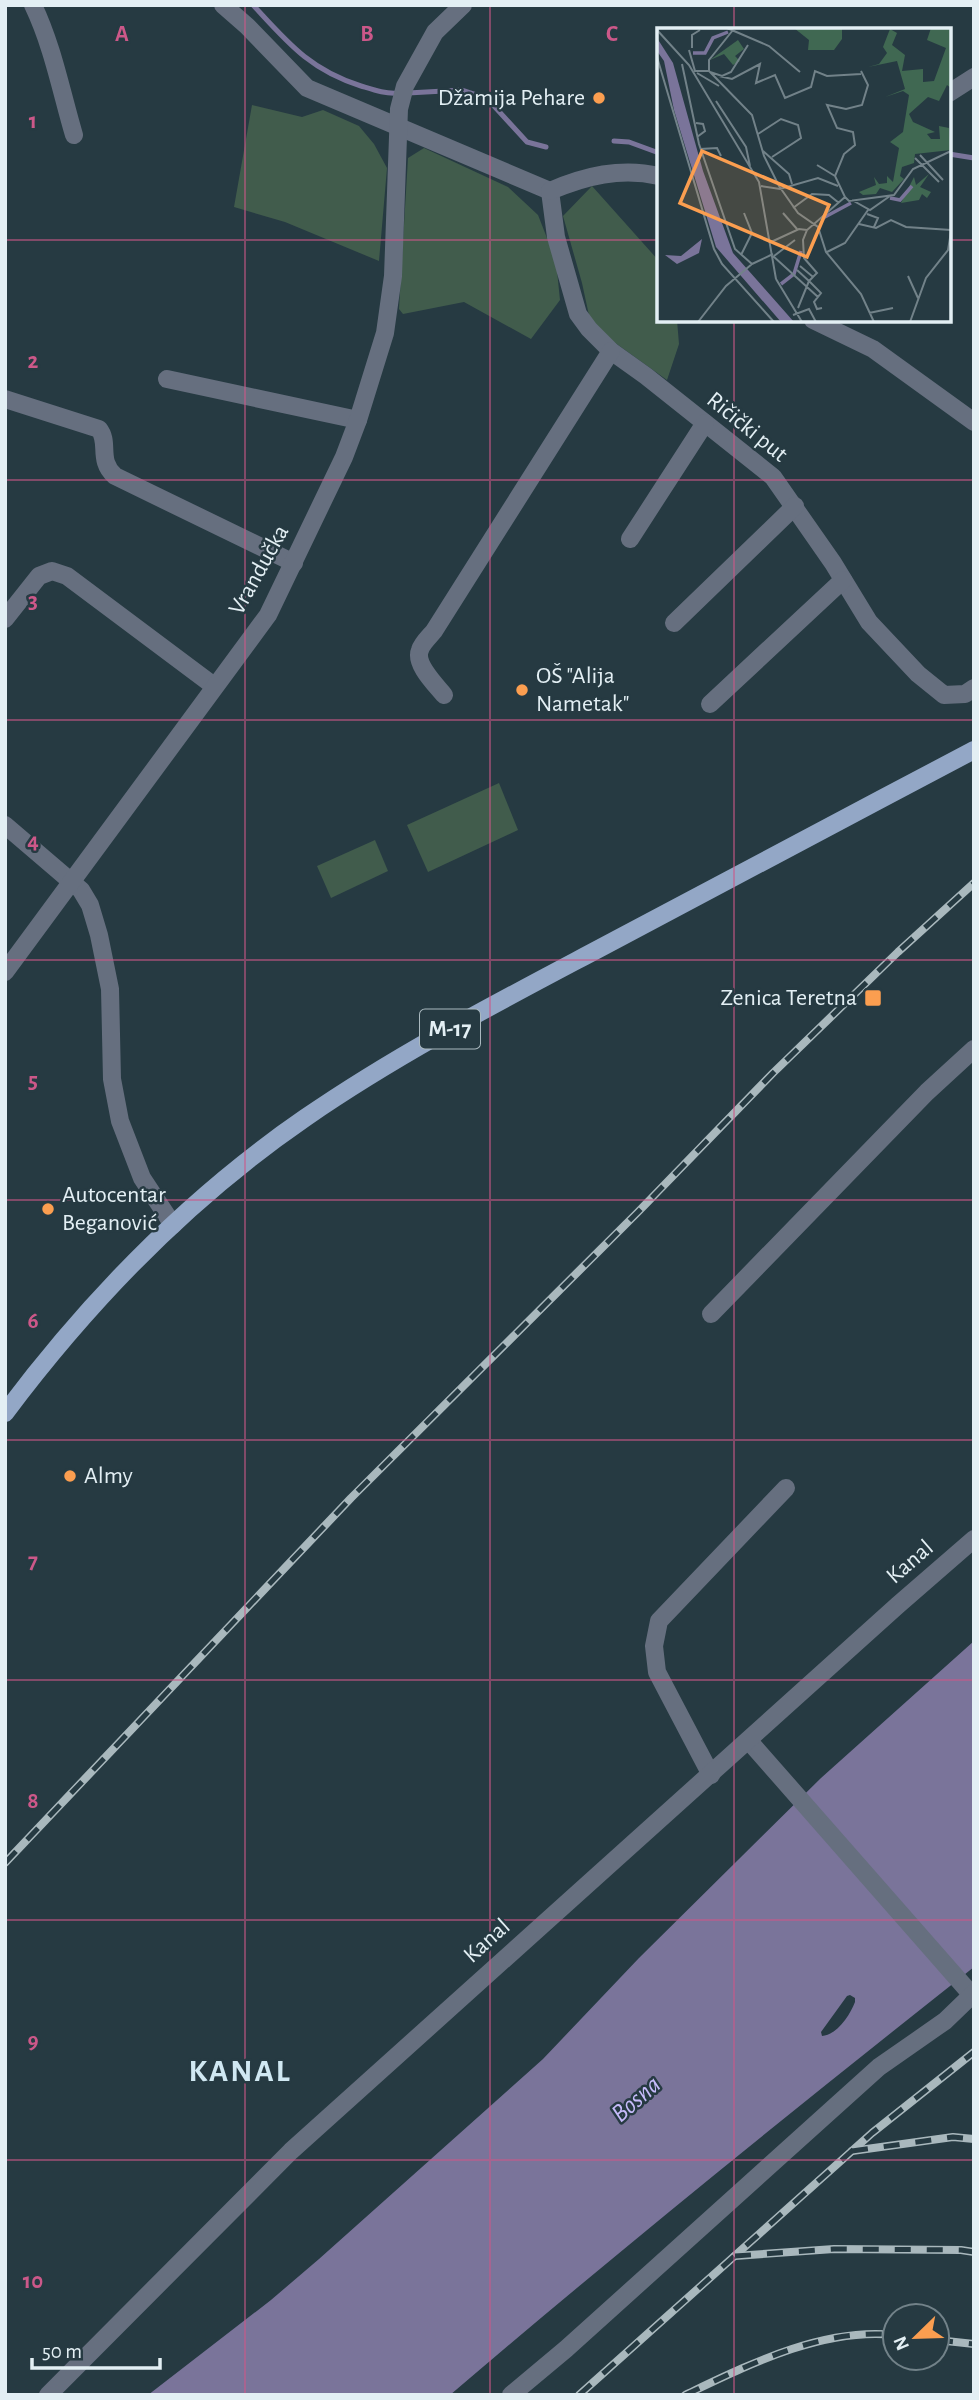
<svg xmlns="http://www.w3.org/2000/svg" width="979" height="2400" font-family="'Alegreya Sans',sans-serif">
<rect width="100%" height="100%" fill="#263a42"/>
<g fill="#415c4c">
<path d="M252,105l50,12 21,-7 36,16 15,18 13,24 -8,93 -94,-39 -51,-15z"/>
<path d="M424,148l84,39 30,28 18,46 4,39 -29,39 -67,-37 -61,12 -4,-5 9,-151z"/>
<path d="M592,186l67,75v59h18l2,24 -12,36 -60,-43 -17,-17 -8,-37 -19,-67z"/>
<path d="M499,783l19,47 -90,42 -21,-47z"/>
<path d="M375,840l13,31 -57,27 -14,-32z"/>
</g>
<path fill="#7a749a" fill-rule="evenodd" d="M974,1641v326c-177,140 -352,281 -524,428h-302l123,-95 48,-41 224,-200 96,-101 182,-180zM850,1995l5,3v4c-5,13 -18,33 -33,34l-1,-4 26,-36z"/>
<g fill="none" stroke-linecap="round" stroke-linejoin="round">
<g stroke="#7a749a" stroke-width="5">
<path d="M253,5c35,38 57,65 108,81 13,4 24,8 37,7"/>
<path d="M408,93l54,-3 15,5 17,11 33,36 19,5"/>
<path d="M614,141l15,1 30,11"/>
<path d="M949,154l25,4"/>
</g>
<g stroke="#666f7f" stroke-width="18">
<path d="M33,5c20,42 28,86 41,130"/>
<path d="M223,5l24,21 60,62 243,103"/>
<path d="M949,93l25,-16"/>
<path d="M550,191l6,46 22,77 11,15 22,22 35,25 127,101 60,86 36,59 49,52 26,21 21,-1 9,-6"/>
<path d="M550,191c35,-15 71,-24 109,-15"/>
<path d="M813,320l60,29 101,73"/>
<path d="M167,379l191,41"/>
<path d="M5,399l94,30c11,14 -2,31 16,47l179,87"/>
<path d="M630,539l75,-116"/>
<path d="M5,619l34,-43 13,-5 15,5 147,110"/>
<path d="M674,623l121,-117"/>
<path d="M444,695c-8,-10 -30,-31 -24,-45 2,-7 10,-14 14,-19l177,-280"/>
<path d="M710,704l133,-124"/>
<path d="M5,825l76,65 9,15 9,30 11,54 2,90 8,42 22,57 31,47"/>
<path d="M5,972l263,-357 76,-158 14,-37 27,-87 8,-57 6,-167 6,-23 30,-54 28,-27"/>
<path d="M711,1314l216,-222 47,-43"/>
<path d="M749,1741l222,253"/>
<path d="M711,1775l-54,-103 -3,-26 5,-25 127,-133"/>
<path d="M48,2395l243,-244 607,-546 76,-66"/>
<path d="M511,2395l55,-46 313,-282 66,-46 29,-28"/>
</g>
<path stroke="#93a7c6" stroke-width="18" d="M5,1413c84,-112 185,-216 300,-295 100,-69 209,-124 316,-181 117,-62 235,-125 353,-187"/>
<g stroke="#a9b8bd" stroke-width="8">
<g id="rail">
<path d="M5,1863l346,-365 286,-285 136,-140 125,-121 76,-69"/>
<path d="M852,2151l101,-14 21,2"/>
<path d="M735,2256l99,-7 127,1 13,2"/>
<path d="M937,2340l37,4"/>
<path d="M579,2395l293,-262 102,-81"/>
<path d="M685,2395c63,-30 138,-68 210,-60"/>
</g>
</g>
<use href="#rail" stroke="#263a42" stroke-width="5" stroke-dasharray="16" stroke-linecap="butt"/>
</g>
<path fill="none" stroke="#cc5889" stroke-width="2" stroke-opacity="0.55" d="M245,5v2390M490,5v2390M734,5v25M5,240h654M949,240h25M734,320v2075M5,480h969M5,720h969M5,960h969M5,1200h969M5,1440h969M5,1680h969M5,1920h969M5,2160h969"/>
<g fill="#fb9e50" stroke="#263a42" stroke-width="2.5">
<circle cx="599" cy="98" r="7"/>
<circle cx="522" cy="690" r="7"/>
<rect x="864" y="989" width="18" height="18" rx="3.5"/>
<circle cx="48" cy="1209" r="7"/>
<circle cx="70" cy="1476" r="7"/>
</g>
<g text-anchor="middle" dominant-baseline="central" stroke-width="5" stroke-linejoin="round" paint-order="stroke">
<rect fill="#263a42" stroke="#aab9bf" stroke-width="2" x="420" y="1009.5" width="60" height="39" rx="5"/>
<g font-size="23" font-weight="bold" fill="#e3eff4">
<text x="450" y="1029">M-17</text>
</g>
<g font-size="24" fill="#e3eff4" stroke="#263a42" text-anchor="start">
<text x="585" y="98" text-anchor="end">Džamija Pehare</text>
<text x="536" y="676">OŠ "Alija<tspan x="536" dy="28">Nametak"</tspan></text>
<text x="857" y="998" text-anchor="end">Zenica Teretna</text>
<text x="62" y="1195">Autocentar<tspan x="62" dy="28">Beganović</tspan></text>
<text x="84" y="1476">Almy</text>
</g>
<g font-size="24" fill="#e3eff4" stroke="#263a42">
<text transform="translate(747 427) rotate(39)">Ričički put</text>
<text transform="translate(259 570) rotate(-61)">Vrandučka</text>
<text transform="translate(910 1562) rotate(-41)">Kanal</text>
<text transform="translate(487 1941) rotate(-42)">Kanal</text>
</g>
<g font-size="26" font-style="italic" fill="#c6bbfa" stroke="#263a42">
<text transform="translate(636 2099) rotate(-41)">Bosna</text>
</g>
<g font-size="32" font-weight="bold" letter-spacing="2" fill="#d0e8f2" stroke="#263a42">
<text x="240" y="2071">KANAL</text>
</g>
</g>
<g transform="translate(657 28)">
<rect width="294" height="294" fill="#263a42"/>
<path d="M137,0h48v11l-8,11h-26l1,-10zM274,0h20v60l-4,-3 -8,16 -11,-4 -19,17 4,8 22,10 -8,2 4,5h9l-1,-13 10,2 2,22 -36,4 -1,9 -12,4 -2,9 4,3 -12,13 -12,-4 -4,6 -13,1 -4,-3 17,-7 -2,-8 5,7 8,-1v-7l6,6 6,-34 -9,-6 13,-10 6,-37 -6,-4 -18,6 20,-8 -8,-28 -29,6 11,-3 8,-11 -4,-6 7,-18 7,4 -5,12 13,10 -3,16 21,-2v13l11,-1 12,-33 -19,-8zM81,12l6,9 -9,7 5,5 -7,4 -9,-11 -14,6zM272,146l-9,13 11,5 -4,6 -5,-4 -3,6 -18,3 13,-26 2,8z" fill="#406852"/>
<path d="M0,10l16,25 30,108 30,82 61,69h-13l-65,-75 -42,-137 -10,-49 -7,-10zM45,211l-3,14 -22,11 -12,-9 16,1z" fill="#7a749a"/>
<path fill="none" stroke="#7a749a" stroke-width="3.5" d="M36,25h12l8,-15 15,-6M233,170l10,2 12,-14M166,190l28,-15M124,256l13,-10 7,-23"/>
<path fill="none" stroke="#728289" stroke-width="2" d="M70,0l42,18 31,26M0,2l32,35 70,117 17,97M35,20v-13l8,-5M32,22l6,21h14M0,29l57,192 8,15 52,58M25,36l17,80 36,105 17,15 21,-10M52,43l43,44 12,41 15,30 19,27 20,14 8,25 35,42 13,28M52,43v-11l24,-30M53,44l12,4 9,-4 17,-27M40,45l22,13M62,48l13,3 28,-15 -4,19 19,-8 10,23 26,-11 4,-16 12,5 34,-2M59,73l30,46 4,19M39,95l7,1 2,7 -8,6M101,106l23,-15 17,6 3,13 -29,19M43,121l17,-1 4,8M106,123l26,23 3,10M263,127l23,25M258,130l24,24M160,137l18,11M104,158l19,3 38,-11 20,8M188,169l4,4 45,-6 19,-26 38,-18M195,172l18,10 20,-14M136,180l19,-14 17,1 10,8M126,185l14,16M210,186l11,4 -4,9M202,196l17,4 15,-8 15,7 45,3M114,214l28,-13 8,1M170,224l18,-9 23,-33M84,227l11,-22 -8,-20M116,228l45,41M117,228l21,-16M143,238l13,11 4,-4 -13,-15 -1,-18 4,-10 38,-33 -10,-21 9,-22 11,-9 -2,-13 -16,-4 -10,-23 19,4 16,-4 6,-20 -7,-14M140,242l12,11 -11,27M251,248l10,22M156,249l-4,4 12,12 -7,9 3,7 5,-1M119,251l26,43M212,285l24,-5M136,287l16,-6 7,13M41,294l28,-36 26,-22M253,294l16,-44 22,-28 3,-18"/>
<path fill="#fb9e50" fill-opacity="0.15" stroke="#fb9e50" stroke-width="3.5" d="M45,123l127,54 -22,52 -127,-54z"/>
<rect width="294" height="294" fill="none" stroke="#e3eff4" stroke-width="3.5"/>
</g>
<g font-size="23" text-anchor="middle" font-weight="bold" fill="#cc5889" stroke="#263a42" stroke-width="5" stroke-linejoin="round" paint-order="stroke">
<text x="122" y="41">A</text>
<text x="367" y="41">B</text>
<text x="612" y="41">C</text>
<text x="33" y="128">1</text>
<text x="33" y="368">2</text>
<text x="33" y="608">3</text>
<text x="33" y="848">4</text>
<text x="33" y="1088">5</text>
<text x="33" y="1328">6</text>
<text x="33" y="1568">7</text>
<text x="33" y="1808">8</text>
<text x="33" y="2048">9</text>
<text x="33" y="2288">10</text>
</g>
<rect width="979" height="2400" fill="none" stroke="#e3eff4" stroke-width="14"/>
<g transform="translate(916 2337) rotate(247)"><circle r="33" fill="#263a42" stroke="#728289" stroke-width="2"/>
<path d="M0-5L12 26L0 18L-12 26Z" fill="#fb9e50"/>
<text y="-10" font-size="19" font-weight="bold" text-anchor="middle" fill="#e3eff4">N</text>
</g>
<path d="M32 2358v10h128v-10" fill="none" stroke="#e3eff4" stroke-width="3.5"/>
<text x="42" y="2358" font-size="21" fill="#e3eff4" stroke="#263a42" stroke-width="5" paint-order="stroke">50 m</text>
</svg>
